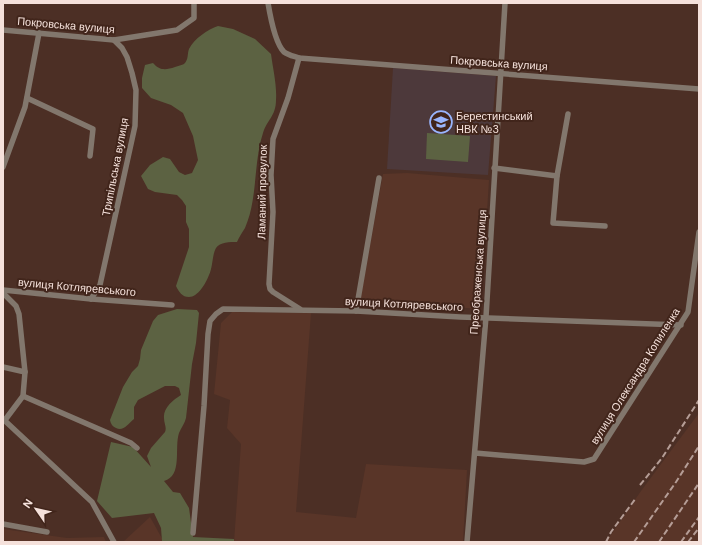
<svg xmlns="http://www.w3.org/2000/svg" width="702" height="545" font-family="'DM Sans',sans-serif">
<rect width="100%" height="100%" fill="#4c2f25"/>
<g fill="#593528">
<path d="M407,173l82,7 -8,129 -121,-8 23,-127z"/>
<path d="M232,312l79,1 -15,199 60,6 10,-54 101,6 -4,72h-229l7,-98 -14,-16 3,-28 -16,-6 7,-71z"/>
<path d="M699,413v129h-93l35,-51z"/>
<path d="M150,517l14,25h-41z"/>
<path d="M3,529l64,9 37,-1 2,5h-103z"/>
</g>
<path fill="#4d393b" d="M393,68l103,8 -8,99 -101,-6z"/>
<g fill="#5c6242">
<path d="M218,26l15,3 22,10 16,15c2,15 6,31 5,46 0,16 -9,20 -13,33 -10,31 -5,66 -18,95 -3,5 -6,9 -8,14 -7,0 -17,0 -21,6 -4,7 -3,19 -7,27 -3,8 -11,22 -20,22 -7,0 -10,-5 -13,-11l13,-39v-18l-3,-7v-16l-4,-6 -5,-5 -22,-3 -7,-3 -7,-13 9,-11 13,-8 7,2 9,13 6,3 7,-2 6,-13 -5,-24 -10,-23 -12,-8 -20,-7 -9,-10v-10l3,-13 8,-2c7,8 13,7 22,4 3,-1 7,-2 9,-3 5,-5 3,-10 5,-15 5,-10 19,-20 29,-23z"/>
<path d="M427,133l43,3 -2,26 -42,-3z"/>
<path d="M177,309l20,1 2,3 -3,30 -4,21 -6,54c-1,5 -5,10 -7,15 -5,15 4,43 -15,48l9,11 7,1 9,15 4,29 41,2v3h-71l-1,-1 -1,-13 -7,-15 -42,5 -15,-17 14,-59 22,5 18,20 -4,-11 4,-8 14,-16c2,-5 -1,-8 -1,-14 -1,-10 9,-18 17,-23l-2,-7 -4,-2h-10l-27,14 -4,7v12c-6,5 -11,13 -18,9 -4,-2 -5,-4 -6,-8l13,-33 9,-15 6,-6 2,-7 1,-9 12,-29 5,-6z"/>
</g>
<g fill="none" stroke-linecap="round" stroke-linejoin="round">
<g stroke="#82776d" stroke-width="5.5">
<path d="M268,3c2,12 7,40 16,49 4,3 9,4 15,6l400,31"/>
<path d="M3,30l111,10 63,-10 17,-12v-15"/>
<path d="M299,58l-11,40 -15,41 -2,36 2,37 -4,72 1,5 3,3 27,17"/>
<path d="M27,98l66,31 -3,27"/>
<path d="M568,114l-11,62 -4,47 52,3"/>
<path d="M3,167l22,-60 14,-74"/>
<path d="M494,168l63,8"/>
<path d="M3,290l88,9 81,6"/>
<path d="M3,293l13,13 3,8 6,58 -2,24 -18,24"/>
<path d="M91,299l9,-14 35,-159 1,-36 -4,-17 -5,-16 -5,-9 -8,-8"/>
<path d="M356,311l23,-133"/>
<path d="M3,367l22,5"/>
<path d="M23,396l108,47 6,5"/>
<path d="M3,419l89,83 22,40"/>
<path d="M475,453l109,9 10,-3 94,-147 11,-80"/>
<path d="M3,524l44,8"/>
<path d="M193,533l11,-127 4,-72 2,-13 6,-7 7,-5 133,2 104,6 221,8"/>
<path d="M467,542l19,-225 19,-314"/>
</g>
<g stroke="#b59d96" stroke-width="2" stroke-dasharray="6 3" stroke-linecap="butt">
<path d="M640,485l22,-27 37,-58"/>
<path d="M606,542l5,-10 25,-34"/>
<path d="M634,542l42,-60 23,-36"/>
<path d="M659,542l40,-59"/>
<path d="M681,542l18,-25"/>
<path d="M688,542l11,-14"/>
</g>
</g>
<defs>
<g id="school-ring" transform="scale(1.15)"><circle r="9.5" fill="#41251b" stroke="#99b5fd" stroke-width="1.5"/><path d="M0-5L7-2L0 1L-7-2ZM-4 1L0 2.5L4 1V4Q0 6-4 4Z" fill="#99b5fd"/></g>
</defs>
<g fill-rule="evenodd">
<use href="#school-ring" x="441" y="122"/>
</g>
<g text-anchor="middle" dominant-baseline="central" stroke-width="4" stroke-linejoin="round" paint-order="stroke">
<g font-size="11" fill="#f5e1db" stroke="#41251b">
<text transform="translate(66 25) rotate(5)">Покровська вулиця</text>
<text transform="translate(499 63) rotate(4)">Покровська вулиця</text>
<text transform="translate(115 167) rotate(-79)">Трипільська вулиця</text>
<text transform="translate(262 192) rotate(-89)">Ламаний провулок</text>
<text transform="translate(478 272) rotate(-86)">Преображенська вулиця</text>
<text transform="translate(77 287) rotate(5)">вулиця Котляревського</text>
<text transform="translate(404 304) rotate(3)">вулиця Котляревського</text>
<text transform="translate(635 376) rotate(-58)">вулиця Олександра Копиленка</text>
</g>
<g font-size="11" fill="#f5e1db" stroke="#41251b" text-anchor="start">
<text x="456" y="116">Берестинський<tspan x="456" dy="13">НВК №3</tspan></text>
</g>
</g>
<rect width="702" height="545" fill="none" stroke="#f5e1db" stroke-width="8"/>
<g transform="translate(36 509) rotate(304)" stroke="#41251b" stroke-width="3" paint-order="stroke">
<path d="M0-3L7 15L0 10L-7 15Z" fill="#f5e1db"/>
<text y="-6" font-size="11" font-weight="bold" text-anchor="middle" fill="#f5e1db">N</text>
</g>
</svg>
